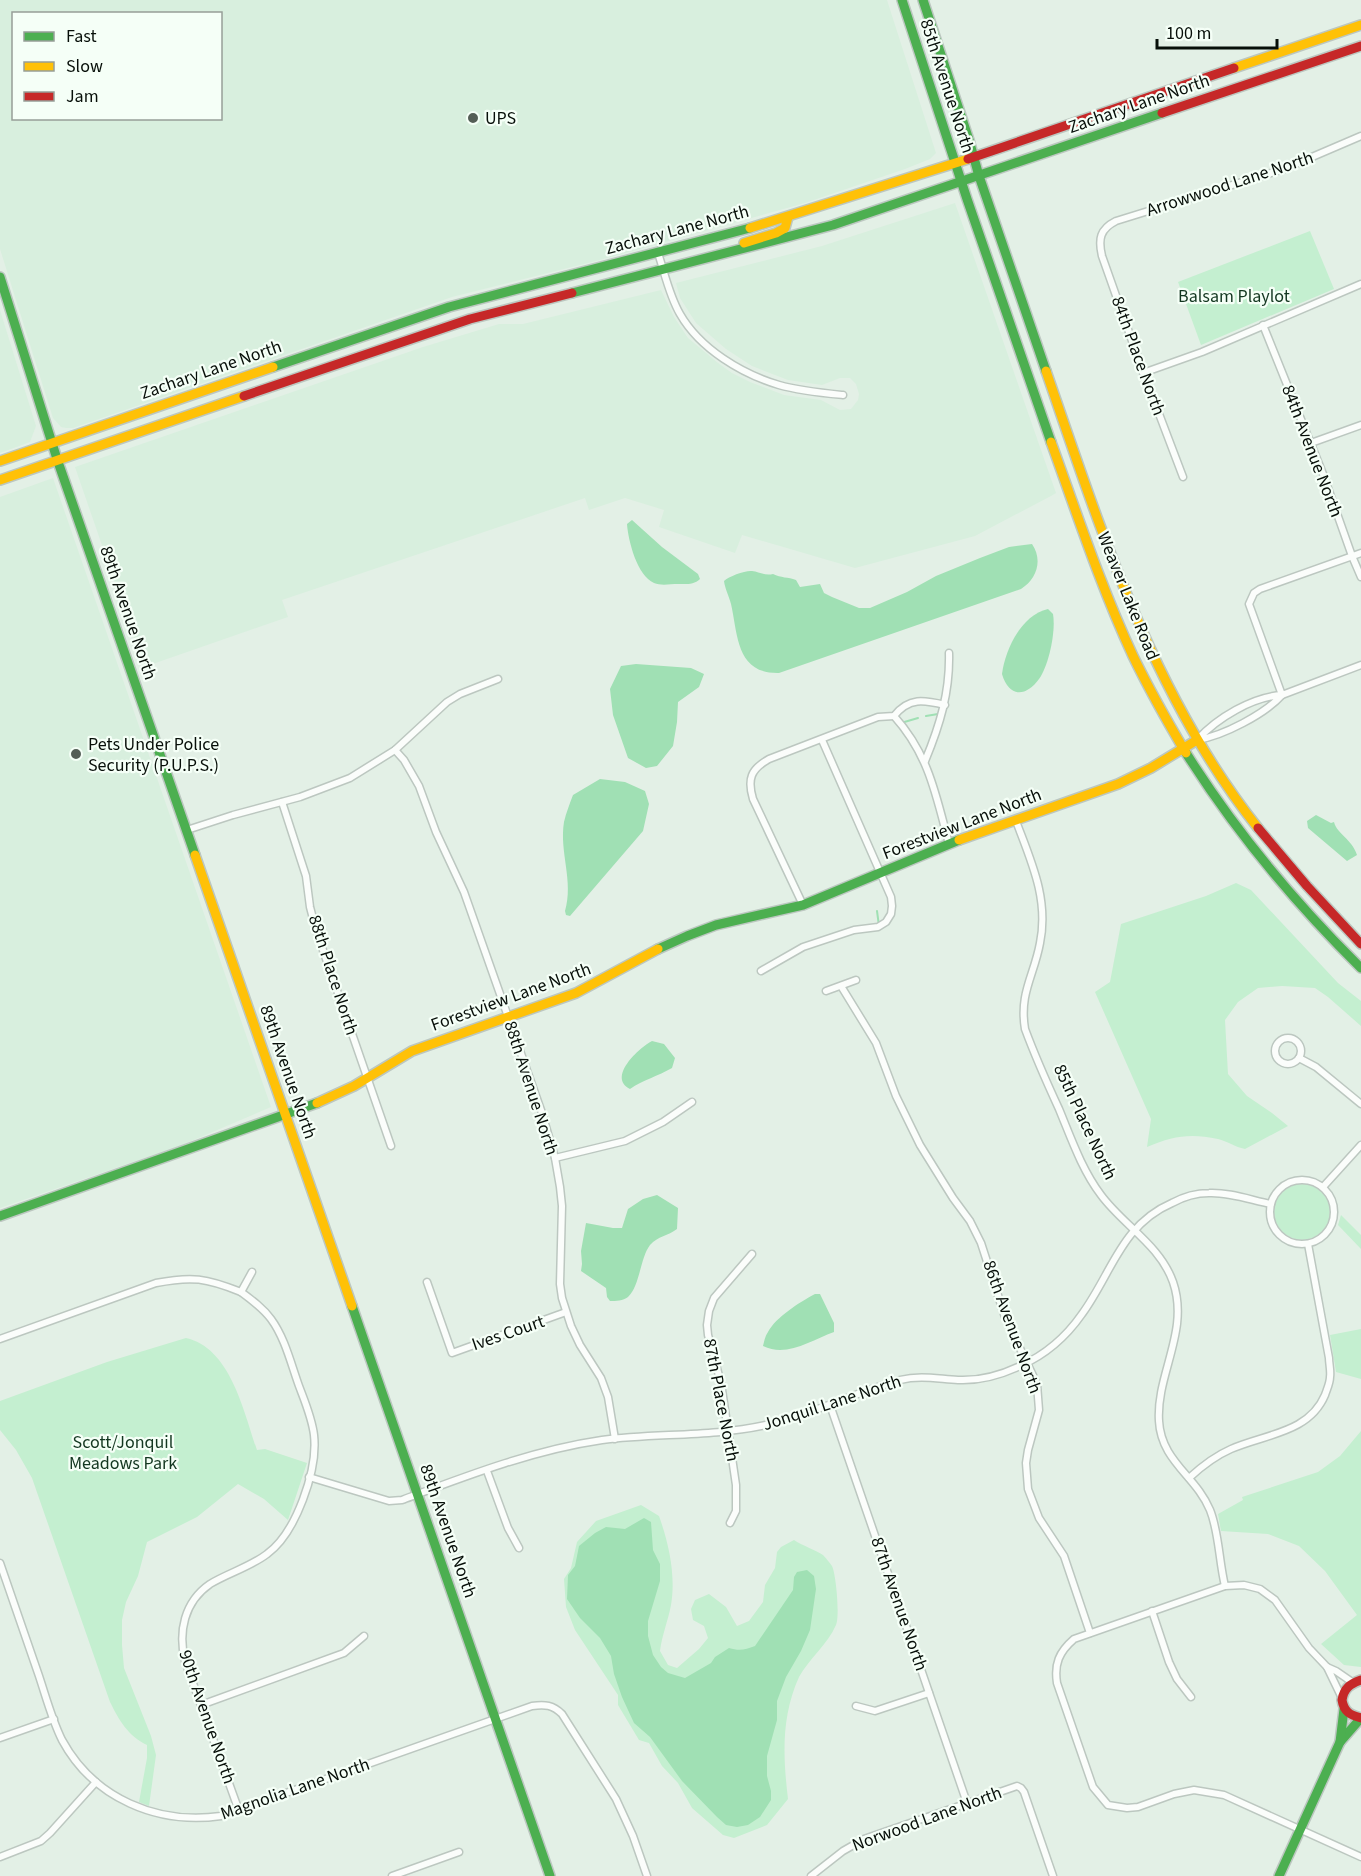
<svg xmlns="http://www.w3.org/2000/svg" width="1361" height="1876" font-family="'Source Sans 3',sans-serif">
<rect width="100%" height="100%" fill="#e3f0e6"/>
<g fill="#d8efde" fill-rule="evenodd">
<path d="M0,0h887l49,153 -6,6 -25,10 -100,34 -209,58 -144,36 -379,131h-7l-5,-1 -8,-9 -53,-169zM14,14h206v104h-206z"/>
<path d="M955,203l101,290 -5,3 -76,40 -120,32 -113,-33 -7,18 -76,-26 5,-17 -39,-12 -36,12 -4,-12 -303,102 6,17 -144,50 -69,-200 348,-120 76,-23h24l138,-34 13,27 14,21 30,25 14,10 18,9 34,13 37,5 19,10 11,-1 7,-9 1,-6 -3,-10 -6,-6h-10l-18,7 -34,-5 -36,-14 -26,-17 -30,-26 -16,-25 -4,-15 146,-37z"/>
<path d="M0,310l36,116 -6,16 -30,11z"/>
<path d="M53,478l218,629 -89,38 -182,63v-711z"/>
</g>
<g fill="#c4efd0">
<path d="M1310,231l24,58 -133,56 -23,-63z"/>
<path d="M1236,883l15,7 87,93 23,18v25l-33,-29 -13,-9 -33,-2 -24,2 -20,14 -13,18 3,54 19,22 25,17 16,13 -43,23c-10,-2 -18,-8 -27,-10 -28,-6 -45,-3 -71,8l4,-28 -56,-127 15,-10 11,-58 85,-28z"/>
<circle cx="1302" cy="1212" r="28"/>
<path d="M1341,1215l20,20v14l-23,-24z"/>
<path d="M1361,1329v50l-25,-7 -6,-37z"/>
<path d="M186,1338c45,10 58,75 71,112l8,-1 42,14 -19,57 -24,-21 -26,-15 -41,33 -50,25 -9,34 -12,26 -4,18v25l2,23 27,68 5,19 -7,51 -10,-4 8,-44v-13c-19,-9 -28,-25 -37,-43l-78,-224 -16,-28 -16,-20v-29l107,-39z"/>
<path d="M1361,1431v236l-17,-2 -23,-21 36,-29 -32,-44 -26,-25 -31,-12 -47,-3 -3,-17 25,-14 -1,-3 76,-25 22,-16z"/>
<path d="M641,1505l18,11c10,28 17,60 12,89 -3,16 -9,30 -11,46l8,14 9,3 22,-19 9,-11 -4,-12 -11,-6 -2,-11 4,-9 14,-6 17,13 11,19 12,-5 14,-19 2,-17 10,-17 2,-16 4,-5 13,-7c9,6 22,10 29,15 2,2 7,8 9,11 4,8 8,50 4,59 -8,19 -28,35 -37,52 -18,40 -16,80 -11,122l-21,26 -33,13 -11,-3 -31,-27 -14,-25 -16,-17 -13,-23 -10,-3 -21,-35v-10l-43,-65 -9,-23 -2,-28 7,-11 6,-26 19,-21z"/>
</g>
<g fill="#a0e0b4">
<path d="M632,520l30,27 36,27 2,5c-6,6 -14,5 -22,5 -8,0 -17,2 -24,-1 -17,-7 -26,-43 -27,-59z"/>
<path d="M1032,544c11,16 5,35 -11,45l-242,84c-43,1 -41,-38 -48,-69 -2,-8 -6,-15 -7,-23 5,-5 22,-11 28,-10 8,1 13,5 21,3 8,4 15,3 23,6l4,7 20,-3 4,9 8,4 27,11h11l37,-16 29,-16 44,-18 29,-11z"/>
<path d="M1048,609l5,5c3,17 -4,51 -14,65 -13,18 -30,19 -37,-5 3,-24 19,-59 46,-65z"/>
<path d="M636,664l55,4 13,6 -5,13 -21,15 -1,20 -4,24 -16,20 -11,2 -18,-10 -15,-43 -3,-26 11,-23z"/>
<path d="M600,779l25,3 20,9 4,13 -6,27 -73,85 -4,-1 -1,-4c9,-30 -6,-59 -1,-89 2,-9 6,-19 9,-27z"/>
<path d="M1316,815l15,8 3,-1c3,12 18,17 23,33l-10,6 -39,-33 -1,-7z"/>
<path d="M652,1041l12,3 11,14 -3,10c-14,8 -29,12 -42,21 -23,-12 9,-41 22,-48z"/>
<path d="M657,1195l21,13 -1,21c-9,7 -19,7 -27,16 -10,13 -10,41 -22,52 -5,4 -12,4 -18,4l-3,-4 -1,-9 -25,-17 1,-7 -1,-13 5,-28 27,5h9l6,-19 15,-10z"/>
<path d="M815,1294h5l14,29v9c-23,8 -47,26 -71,14 1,-4 2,-10 5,-14 8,-15 32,-30 47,-38z"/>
<path d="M644,1518l7,4 2,28 7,14v17l-12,40v15l5,19 8,12 7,6 17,5 26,-15 4,-6 14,-9c10,3 16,2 26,-2l38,-56 1,-13 3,-5 10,-2 7,6 2,13 -6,41 -9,21 -15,26 -9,24v19l-10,36v20l4,15v9l-11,17 -12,8 -11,2 -11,-2 -9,-8 -35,-36 -32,-44 -16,-14 -12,-26 -8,-23 -3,-18 -11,-18 -20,-20 -13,-19 1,-24 7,-9 4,-20 16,-13 11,-6 19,2z"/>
</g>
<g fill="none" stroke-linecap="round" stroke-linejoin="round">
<g stroke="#a0e0b4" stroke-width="2">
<path d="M926,716l12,-2"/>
<path d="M901,723l17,-5"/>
<path d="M877,911l2,15"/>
</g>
<g stroke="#bcc7c0" stroke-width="9">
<g id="street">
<path d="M658,253c7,21 11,42 22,61 20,35 62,60 99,71 21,6 43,8 64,10"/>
<path d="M1263,325l60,149 29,82 9,21"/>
<path d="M1143,373l59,-21 159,-68"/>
<path d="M1311,443l50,-18"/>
<path d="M1183,477l-41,-108 -40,-113c-4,-17 -2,-27 14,-35l168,-52 77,-33"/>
<path d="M1361,553l-101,36 -6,4 -5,11 33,91 79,-30"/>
<path d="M1282,695c-17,19 -59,41 -85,45 20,-22 55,-43 85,-45z"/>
<path d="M894,716c35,39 42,79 55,128"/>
<path d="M395,750l9,10 15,26 17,46 28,60 78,221 13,45 5,29 2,19 -2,78 2,14 9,28 9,19 21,33 7,19 7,42"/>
<path d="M925,761c15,-36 25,-69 24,-108"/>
<path d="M282,802l24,74 4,31 6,23 75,216"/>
<path d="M1016,821c15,40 33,78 24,122 -6,33 -21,50 -15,86 10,27 22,54 34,80 12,29 23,61 42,86 22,30 59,50 72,87 17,49 -17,92 -14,139 2,40 37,55 51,89 9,22 9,52 15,76"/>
<path d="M187,830l46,-15 67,-18 50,-19 45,-28 52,-48 13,-8 38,-15"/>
<path d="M803,905l-50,-106c-6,-20 -2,-30 16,-40l109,-42 16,-1c15,-19 30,-16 51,-11"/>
<path d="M761,971l42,-24 51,-17 24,-3 8,-5 5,-8 1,-8 -1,-9 -69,-157"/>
<path d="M841,986l35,57 20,53 24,49 33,53 17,23 11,22 24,74 32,67 2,26 -11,40 -2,13 2,26 11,29 25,38 26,77"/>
<path d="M826,991l30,-11"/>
<circle cx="1288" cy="1051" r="13"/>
<path d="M1299,1058l17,9 45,37"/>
<path d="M555,1158l70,-17 38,-19 29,-20"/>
<circle cx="1302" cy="1212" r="32"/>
<path d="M1323,1187l38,-42"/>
<path d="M427,1282l25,71 114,-41"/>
<path d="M0,1339l156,-56c36,-7 50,-5 85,9"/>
<path d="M830,1405l137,398"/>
<path d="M487,1471l21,57 11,20"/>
<path d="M309,1477l80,24 13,-1c64,-24 131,-50 200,-60 55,-7 110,-3 164,-15 46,-10 89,-33 134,-45 20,-5 38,-1 58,0 21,1 43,-5 62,-14 25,-11 46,-29 62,-52 30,-41 39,-89 90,-111 11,-6 24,-10 37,-10 20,-1 42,7 62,11"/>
<path d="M1189,1478c13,-12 26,-22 42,-29 34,-15 78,-16 94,-54 2,-6 5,-12 5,-18 1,-6 -1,-13 -1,-19l-21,-114"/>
<path d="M730,1523l6,-12v-26l-15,-102 -13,-48 -1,-10 2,-14 5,-13 38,-44"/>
<path d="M0,1563c13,38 26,75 39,113 7,21 13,44 23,64 32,59 96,85 159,76l311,-110c13,-2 21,-1 30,8l54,85 17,37 14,40"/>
<path d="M1152,1611l17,51 8,17 14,18"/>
<path d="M1327,1667l-18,-19 -34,-48 -15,-11 -16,-4 -19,1 -151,53c-15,13 -20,25 -17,44l36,104 15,18 19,3 11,-1 36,-13 20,-4 30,5 137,62"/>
<path d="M1341,1696l-14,-29 9,4 16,11"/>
<path d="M201,1705l143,-52 20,-17"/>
<path d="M856,1706l19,5 54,-18"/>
<path d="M0,1738l54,-19"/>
<path d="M239,1811l-54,-150c-7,-29 -1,-59 25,-77 18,-11 40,-17 57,-30 29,-21 51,-84 47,-119 -2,-17 -9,-33 -15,-49 -8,-22 -14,-48 -28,-67 -8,-11 -19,-19 -30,-27l11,-20"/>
<path d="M0,1857l41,-16 9,-8 46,-51"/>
<path d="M392,1876l67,-24"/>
<path d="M811,1876l32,-25 21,-12 153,-53 4,2 3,4 29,84"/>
</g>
</g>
<g stroke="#bcc7c0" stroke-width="12">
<g id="fast">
<path d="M902,0l65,199 84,243"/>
<path d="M923,0l46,140 10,36 67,195"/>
<path d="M0,277l57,182 138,396"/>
<path d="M572,293l261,-68 329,-112"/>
<path d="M273,367l176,-60 301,-79"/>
<path d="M1186,753c50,79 108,149 175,215"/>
<path d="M658,949l29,-13 29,-11 87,-20 156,-65"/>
<path d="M0,1216l317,-113"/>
<path d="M352,1306l198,570"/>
<path d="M1340,1742l21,-24"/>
<path d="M1279,1876l61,-134 4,-33"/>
</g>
</g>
<g stroke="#bcc7c0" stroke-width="12">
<g id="slow">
<path d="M1234,68l127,-43"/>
<path d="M750,228l218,-69"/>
<path d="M744,243l32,-10 9,-5 3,-11"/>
<path d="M1046,371c55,159 106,324 212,457"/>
<path d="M1051,442c26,72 50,145 82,214 16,33 34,65 53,97"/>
<path d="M0,461l273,-94"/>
<path d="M0,480l244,-84"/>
<path d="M959,840l159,-56 33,-16 46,-28"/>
<path d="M195,855l157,451"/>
<path d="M317,1103l37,-17 58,-35 164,-58 82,-44"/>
</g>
</g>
<g stroke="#bcc7c0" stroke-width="12">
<g id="jam">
<path d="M1162,113l199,-67"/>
<path d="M968,159l266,-91"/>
<path d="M244,396l226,-77 102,-26"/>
<path d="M1258,828l49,58 54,58"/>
<path d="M1361,1680c-11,4 -17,8 -19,20 2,12 8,15 19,18"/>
</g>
</g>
<use href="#street" stroke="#fbfdfb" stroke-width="6"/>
<use href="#fast" stroke="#4caf50" stroke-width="9"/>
<use href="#slow" stroke="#ffc107" stroke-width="9"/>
<use href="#jam" stroke="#c62828" stroke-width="9"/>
</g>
<g fill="#545e56" stroke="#f5fff7" stroke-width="2">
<circle cx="473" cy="118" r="6"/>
<circle cx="76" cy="754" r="6"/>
</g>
<g text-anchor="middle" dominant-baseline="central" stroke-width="4.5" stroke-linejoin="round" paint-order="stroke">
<g font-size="18" fill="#070f09" stroke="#f5fff7">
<text transform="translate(947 86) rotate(72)">85th Avenue North</text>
<text transform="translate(1139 104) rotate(-19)">Zachary Lane North</text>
<text transform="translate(1230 184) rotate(-18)">Arrowwood Lane North</text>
<text transform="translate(677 230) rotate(-15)">Zachary Lane North</text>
<text transform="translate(1138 356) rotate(70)">84th Place North</text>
<text transform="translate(211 370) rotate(-19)">Zachary Lane North</text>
<text transform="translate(1312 451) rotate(69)">84th Avenue North</text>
<text transform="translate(1128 596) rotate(68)">Weaver Lake Road</text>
<text transform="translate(128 613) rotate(71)">89th Avenue North</text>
<text transform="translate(962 824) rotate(-21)">Forestview Lane North</text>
<text transform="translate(333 975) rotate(72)">88th Place North</text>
<text transform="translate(511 997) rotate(-20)">Forestview Lane North</text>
<text transform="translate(288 1072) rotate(71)">89th Avenue North</text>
<text transform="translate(531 1088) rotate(72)">88th Avenue North</text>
<text transform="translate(1085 1122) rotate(65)">85th Place North</text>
<text transform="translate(1012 1327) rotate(70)">86th Avenue North</text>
<text transform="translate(508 1333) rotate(-19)">Ives Court</text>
<text transform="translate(721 1400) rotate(79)">87th Place North</text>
<text transform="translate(832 1403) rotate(-18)">Jonquil Lane North</text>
<text transform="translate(448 1531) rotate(71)">89th Avenue North</text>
<text transform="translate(899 1604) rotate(71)">87th Avenue North</text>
<text transform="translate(207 1717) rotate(71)">90th Avenue North</text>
<text transform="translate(295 1789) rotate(-19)">Magnolia Lane North</text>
<text transform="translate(927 1819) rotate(-20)">Norwood Lane North</text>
</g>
<g font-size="18" fill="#070f09" stroke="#f5fff7" text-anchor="start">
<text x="485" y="118">UPS</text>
<text x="88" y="744">Pets Under Police<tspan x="88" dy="21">Security (P.U.P.S.)</tspan></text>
</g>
<g font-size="18" fill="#133720" stroke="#f5fff7">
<text x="1234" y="296">Balsam Playlot</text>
<text x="123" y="1442">Scott/Jonquil<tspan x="123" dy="21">Meadows Park</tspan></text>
</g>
</g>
<rect x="12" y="12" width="210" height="108" fill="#f5fff7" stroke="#969f98" stroke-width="1.5"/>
<rect x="24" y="32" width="30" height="9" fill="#4caf50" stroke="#969f98" stroke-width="1.5"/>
<text x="66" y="42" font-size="18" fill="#070f09">Fast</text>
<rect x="24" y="62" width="30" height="9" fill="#ffc107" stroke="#969f98" stroke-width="1.5"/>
<text x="66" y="72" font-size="18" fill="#070f09">Slow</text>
<rect x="24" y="92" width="30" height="9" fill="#c62828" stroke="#969f98" stroke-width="1.5"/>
<text x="66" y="102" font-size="18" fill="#070f09">Jam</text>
<path d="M1157 39v9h120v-9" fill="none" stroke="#070f09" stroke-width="3"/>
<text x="1166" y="39" font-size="18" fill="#070f09" stroke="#f5fff7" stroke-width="4.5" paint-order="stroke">100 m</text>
</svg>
